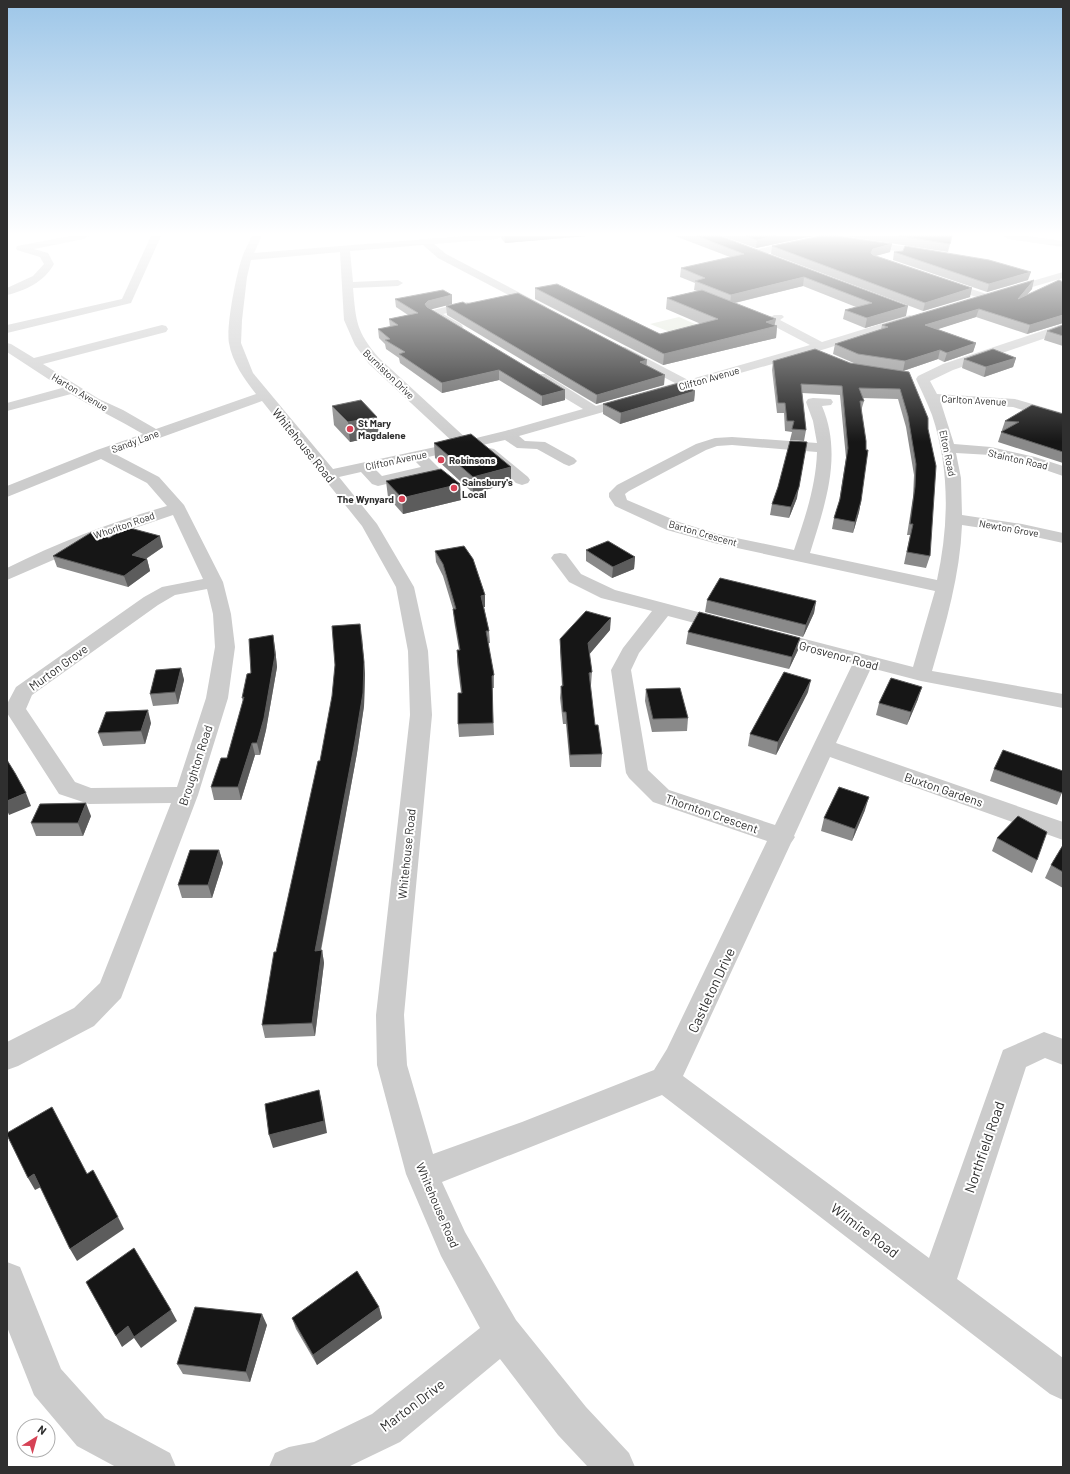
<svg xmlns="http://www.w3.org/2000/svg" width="1070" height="1474" font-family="Barlow,sans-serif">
<rect width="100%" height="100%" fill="#fff"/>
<path fill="#e3e8dc" d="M679,317l32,14 -26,7 -35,-14z"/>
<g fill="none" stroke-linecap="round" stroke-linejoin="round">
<g fill="#ccc" fill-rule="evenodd">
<path d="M70,236h19l-5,3 -50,10 14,4 6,11c-9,17 -29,27 -47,31v-7l26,-12 11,-12 -4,-7 -23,-7 -1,-2 1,-2z"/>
<path d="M151,236h10l-30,67 -124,30v-8l115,-26z"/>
<path d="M252,236h10l-8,17 210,-17h38l-5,3 -63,5 12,10 99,52 2,2 -2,2h-8l-99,-52 -15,-13 -73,6 3,31 45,-2 5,3 -5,3 -45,2c3,34 3,43 26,70l89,82 37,-9 78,-22 -48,-29 -2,-3 2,-3h10l51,32 79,-23 -58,-30 -2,-3 2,-3h8l63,33 122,-35 -42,-22 -2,-3 8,-5h8l2,2 -4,3 42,22 88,-27 4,2 2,2 -2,2 -89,28 -306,87 6,5 20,1 29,16 3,3 -3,3 -5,2 -5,-2 -27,-15 -20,-1 -12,-8 -77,17 12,12 -3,3 -59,14 -6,-2 -11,-12 -22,5 38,47 37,63 14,64 4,64 -28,300 3,50 26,89 89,-32 132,-52 13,-21 100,-208 -114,-39 -24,-24 -3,-5 -15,-103 12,-22 29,-37 -51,-13 -32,-16 -18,-24 3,-4 6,-1 6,1 15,20 34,16 117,31 3,4 -3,4 -7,2 -57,-15 -29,37 -8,17 17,100 21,20 106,35 78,-162 -90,-23 -3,-4 3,-4 7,-2 143,37 22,-76 -221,-48 -47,-13 -52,-24 -6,-9v-4l8,-8 79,-41 19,-6 17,-1 85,6 -4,-22 -7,-19 2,-3 5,-1 18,1 2,3 -2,3 -9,1c21,49 3,99 -12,147l127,27c12,-55 13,-111 -5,-165 -5,-13 -10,-23 -16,-36l2,-3 25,-12 120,-40v8l-110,38 -23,11 7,13 78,5 48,14v9l-50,-15 -72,-4 13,41 37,3 44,10 28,9v10l-38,-13 -34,-8 -35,-2 5,25 1,37 60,9 41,9v10l-41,-9 -60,-9c-2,50 -16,98 -30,146l131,23v14l-142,-27 -50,-13 -35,75 227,79v18l-233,-83 -36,79 1,1 -4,6 -108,233 246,182 74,-208 41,-18 19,7v26l-18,-7 -19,9 -69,212 106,79v42l-13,-6 -388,-299 -220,87 23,50 51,88 70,87 43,46 6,14h-47l-30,-32 -58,-76 -100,83 -52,25h-79l6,-14 14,-6 25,-5 58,-28 108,-86 -39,-72 -35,-82 -29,-109 -1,-50 34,-300 -2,-64 -12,-64 -34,-61 -100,-125 -147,53 44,23 25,28 39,77 8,32 4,33 -7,51 -30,97 -77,203 -27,28 -76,40 -11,4v-28l67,-34 26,-25 71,-180 -82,1 -30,-10 -52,-81v-9l9,-17 128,-90 18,-10 41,-8 -30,-64 -76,26 -90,39v-12c52,-26 105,-46 160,-62l-20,-23 -46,-24 -94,38v-11l90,-36 46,-16c-24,-14 -49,-26 -72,-40l-64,17v-8l55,-15 -55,-36v-9l4,1 23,14 128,-33 4,1 2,3 -2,3 -123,32 56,35 24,11 33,19 100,-35c-11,-14 -24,-32 -27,-51 -3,-16 7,-68 13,-85 2,-7 7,-15 10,-22zM340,252l4,68 11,25 14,19 85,79 -121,26 -80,-96 -12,-30 1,-23 5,-43 4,-17zM732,445l85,7c-1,34 -12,66 -23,98l-77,-16 -38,-12 -52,-22 -2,-6 4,-3 77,-41 11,-4zM414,460l7,7 -39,9 -7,-7zM207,589l6,25 2,33 -9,51 -29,89 -86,1 -16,-6 -49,-73 6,-14 126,-90 17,-10z"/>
<path d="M1003,236h24l36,5v6l-55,-8z"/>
<path d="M800,240l5,3 -2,2 -48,11 -5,-3 1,-2z"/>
<path d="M862,240l71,11 5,3 -5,3 -74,-12 -2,-2z"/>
<path d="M1063,272v6l-58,17 -6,-3 2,-2z"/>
<path d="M943,280l47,15 2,2 -6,3 -47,-15 -1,-2z"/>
<path d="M467,302l4,1 2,2 -2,2 -28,7 18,10 2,3 -2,3h-8l-26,-17 2,-2z"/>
<path d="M489,448l5,1 34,28 2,3 -2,3 -6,2 -6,-2 -32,-28 -2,-3 2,-3z"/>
<path d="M7,1262l13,5 41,102 44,49 65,35 6,14h-60l-39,-21 -43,-51 -27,-68z"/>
</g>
</g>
<g fill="#8a8a8a">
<path d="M501,236h86l-82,7 -4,-5z"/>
<path d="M675,236h45l186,80 -41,12 -22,-9 2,-9 11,-3 -53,-21 -68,17 42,23 -1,12 -113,27 -128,-66v-11l125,46 41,-10 -35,-15 1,-11 30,-7 -3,-1 1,-7 -15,-6 1,-9 49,-11z"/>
<path d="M722,236h91l-57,12z"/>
<path d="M844,236h108l-4,16z"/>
<path d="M772,246l118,6 -16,4 96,41 -47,14 -152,-57z"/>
<path d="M894,252l134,28 -41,12 -94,-32z"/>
<path d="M1063,282v41l-36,11 -51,-17 -39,12 39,14 -3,9 -29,10 -6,-3 -35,12 -47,-7 -23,-10 2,-10 46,-15 1,-4 150,-36 -6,6z"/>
<path d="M452,295v9l-22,5 135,91 -23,6 -43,-26 -57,13 -42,-30 -1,-5 -13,-9 -1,-5 -6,-6 -1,-9 12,-2 -1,-8 19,-4 -12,-8 -1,-8z"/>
<path d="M466,304l180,61 18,20 -68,19 -149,-89 -1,-9z"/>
<path d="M1063,325v21l-19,-6 3,-9z"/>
<path d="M1016,358l-3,9 -29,10 -22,-9 2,-9z"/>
<path d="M773,361l77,2 59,9 21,184 -4,12 -22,-4 6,-29h-3l6,-38 1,-22 -8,-48 -8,-28 -36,-1 2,3 -3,10v90l-2,11 -6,21 -21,-4 2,-11 5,-16 7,-44 -6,-63 -38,-2 4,37 -2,11 -14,-1 2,-8 -7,-1 -1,-18h-7l-5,-43z"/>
<path d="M695,391l-1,10 -74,23 -17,-10v-10z"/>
<path d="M332,406l47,30 -29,6 -16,-17z"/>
<path d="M1063,414v49l-65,-21 7,-21z"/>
<path d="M434,443l77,40 -38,10 -38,-35z"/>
<path d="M386,481l74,3 1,16 -58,14 -15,-17z"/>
<path d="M797,498l-8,20 -19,-3 2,-11z"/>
<path d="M109,538l54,9 -17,12h1l3,12 -22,16 -71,-20 -4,-11z"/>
<path d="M586,550l49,7 -1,12 -22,9 -26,-17z"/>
<path d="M435,551l50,56h-1l5,24 1,12h-2l6,32v13h-2l2,47 -35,2 -1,-13 3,-31 -4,-31v-12h2l-5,-29 -1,-12 -10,-33 -7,-14z"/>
<path d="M707,600l109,1 -2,12 -11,24 -98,-25z"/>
<path d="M610,630l-21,24 3,18 -1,13h-1l5,40 7,29 -1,13h-31l-4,-43h-3l-3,-26 1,-12h1l-2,-35v-12z"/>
<path d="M688,632l110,18 -9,19 -103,-25z"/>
<path d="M362,636l3,38 -1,32 -7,47 -36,198 1,-1 2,13 -9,73 -50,2 -3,-13 14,-73 44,-191z"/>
<path d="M275,648l2,19 -11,63 -6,25h-5l-14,45h-27l-3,-13 16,-29 16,-57 -1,-3 9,-25z"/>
<path d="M181,668l3,12 -6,24 -25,2 -3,-12z"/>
<path d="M646,689l42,29 -1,13 -35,1 -7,-31z"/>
<path d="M808,692l-32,63 -28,-9 2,-12z"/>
<path d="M918,699l-11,26 -31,-10 3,-12z"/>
<path d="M151,723l-6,21 -42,2 -5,-13z"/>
<path d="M994,769l69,21 -6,15 -67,-24z"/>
<path d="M865,810l-13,31 -31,-10 3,-13z"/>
<path d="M91,816l-8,20h-47l-5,-13z"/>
<path d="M997,838l40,22 -5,13 -40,-22z"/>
<path d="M1063,845v43l-18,-10 6,-13z"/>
<path d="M219,850l4,13 -11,35h-30l-4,-13z"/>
<path d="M379,1307l3,11 -65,47 -21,-36 -4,-11z"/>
<path d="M267,1325l-17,57 -67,-8 -6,-10z"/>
</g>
<g fill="#5c5c5c">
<path d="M505,236h82l-82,7z"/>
<path d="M776,236h37l-57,12 1,-8z"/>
<path d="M892,244l-2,8 -18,5 -1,-4 2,-4z"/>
<path d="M1031,272l-3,8 -41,12 2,-8z"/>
<path d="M804,277l-1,9 -73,18 1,-9z"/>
<path d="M1034,280l-2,9 -16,19 2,-9z"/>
<path d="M972,288l-2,9 -47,14 2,-8z"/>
<path d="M452,295v9l-23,6 -4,-6 3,-3z"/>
<path d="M908,306l-2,10 -41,12 2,-10z"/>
<path d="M979,309l-3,8 -53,17 2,-9z"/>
<path d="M1063,315v8l-36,11 3,-9z"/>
<path d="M776,319l-2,8 3,-1 -1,12 -113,27 1,-11z"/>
<path d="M976,343l-3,9 -29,10 3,-9z"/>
<path d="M940,350l-2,9 -35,12 2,-10z"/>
<path d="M1016,358l-3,9 -29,10 2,-10z"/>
<path d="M647,360l-1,10 -6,-8z"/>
<path d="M499,370v10l-57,13v-10z"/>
<path d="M665,375l-1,10 -68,19 1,-9z"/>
<path d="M565,390v10l-23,6v-10z"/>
<path d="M695,391l-1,10 -74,23 1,-11z"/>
<path d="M377,417l2,19 -29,6 -2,-20z"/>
<path d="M805,453l-8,45 -8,20 2,-11z"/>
<path d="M511,467v16l-38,10v-16z"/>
<path d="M460,484l1,16 -58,14 -1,-16z"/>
<path d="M861,501l-2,11 -6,21 2,-11z"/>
<path d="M160,536l3,11 -28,19 -3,-11z"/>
<path d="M635,557l-1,12 -22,9 1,-11z"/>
<path d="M147,559l3,12 -22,16 -4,-11z"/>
<path d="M485,595v12h-3l-1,-11z"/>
<path d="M816,601l-2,12 -11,24 3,-12z"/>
<path d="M611,618l-1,12 -22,26v-13z"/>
<path d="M360,624l5,50 -1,32 -7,47 -39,211 -3,-13z"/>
<path d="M273,635l2,13 2,19 -11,63 -6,25 -3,-12z"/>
<path d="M800,638l-2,12 -9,19 3,-12z"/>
<path d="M181,668l3,12 -6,24 -3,-12z"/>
<path d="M811,680l-3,12 -32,63 2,-13z"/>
<path d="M922,687l-4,12 -11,26 4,-13z"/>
<path d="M148,710l3,13 -6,21 -4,-13z"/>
<path d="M252,743l3,12 -14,45 -3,-13z"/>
<path d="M26,793l5,13 -22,9 -2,-5v-9z"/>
<path d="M869,797l-4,13 -13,31 3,-12z"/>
<path d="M86,803l5,13 -8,20 -5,-13z"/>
<path d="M219,850l4,13 -11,35 -4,-13z"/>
<path d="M322,950l2,13 -9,73 -3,-13z"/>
<path d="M319,1090l3,13 5,30 -54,15 -4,-13z"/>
<path d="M34,1174l7,13 -6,3 -7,-12z"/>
<path d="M118,1217l6,12 -47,32 -7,-12z"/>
<path d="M379,1307l3,11 -65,47 -4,-10z"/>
<path d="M171,1310l6,11 -36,27 -7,-10 -12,9 -6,-11 12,-10z"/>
<path d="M262,1314l5,11 -17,57 -4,-10z"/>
</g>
<g fill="#161616" stroke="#5c5c5c">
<path d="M697,236h23l188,70 -41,12 -22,-8 27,-7 -68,-26 -73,18 -36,-14 10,-3 -24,-10 63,-14z"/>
<path d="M746,236h30l-19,4z"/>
<path d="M820,236h18l54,8 -19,5 -2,4 2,2 99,33 -47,15 -153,-57z"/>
<path d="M899,236h53l-2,8z"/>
<path d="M905,246l84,14 42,12 -42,12 -95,-32 9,-1z"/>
<path d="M1034,280l-16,19 41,-19 4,2v33l-33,10 -51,-16 -54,16 51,18 -29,10 -7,-3 -35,11 -47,-7 -23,-10 53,-17 -6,-2z"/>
<path d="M557,284l103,50 58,-15 -51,-21 35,-8 74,29 -10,3 11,4 -113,28 -129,-66z"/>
<path d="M443,290l9,5 -24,6 -3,3 2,3 138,83 -23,6 -43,-26 -57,13 -43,-29 6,-2 -20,-12 5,-1 -12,-10 20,-4 -9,-6 29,-6 -23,-14z"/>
<path d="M518,293l129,67 -7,2 25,13 -68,20 -151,-89 17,-4 3,2z"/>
<path d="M1063,325v11l-16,-5z"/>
<path d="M815,349l35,14 59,9 19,46v11l8,37 -6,90 -23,-4 6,-28h-3l5,-37 1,-23 -8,-48 -8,-27 -41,-1 5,13h-4l6,40v9h2l-7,51 -6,21 -21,-4 6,-19 8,-51 -6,-62 -41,-2 5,46 -14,-1 2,-8h-7l-2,-18h-7l-5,-42z"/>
<path d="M993,349l23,9 -30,9 -22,-8z"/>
<path d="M679,383l16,8 -74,22 -18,-9z"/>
<path d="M361,400l16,17 -29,5 -16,-16z"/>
<path d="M1032,405l31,9v38l-62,-20 18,-10 -14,-1z"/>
<path d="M471,434l40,33 -38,10 -39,-34z"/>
<path d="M790,441l17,1 -8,45 -8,20 -19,-3 6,-17z"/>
<path d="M441,469l19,15 -58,14 -16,-17z"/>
<path d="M126,527l34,9 -28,19 15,4 -23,17 -71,-20 39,-24 17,6z"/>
<path d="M608,541l27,16 -22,10 -27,-17z"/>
<path d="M464,546l9,13 12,36 -4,1 8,35h-3l8,44 -2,1 1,47 -35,1v-31h4l-5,-43h3l-7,-41h3l-13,-45 -8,-13z"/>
<path d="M720,578l96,23 -10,24 -99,-25z"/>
<path d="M586,611l25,7 -23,25 4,29 -3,1 6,52h3l4,29 -32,1 -4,-43h-3l-2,-26h2l-3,-47z"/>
<path d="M699,612l101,26 -8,19 -104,-25z"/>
<path d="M360,624l4,38 -1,31 -8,48 -40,210 7,-1 -10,73 -50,2 12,-73h2l42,-191h2l12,-65 3,-31 -3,-39z"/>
<path d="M273,635l2,20 -11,63 -7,25h-5l-14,44h-27l10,-29h6l17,-61 -2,1 5,-24 4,-1 -2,-34z"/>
<path d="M181,668l-6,24 -25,2 6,-24z"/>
<path d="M784,672l27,8 -33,62 -28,-8z"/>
<path d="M891,678l31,9 -11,25 -32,-9z"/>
<path d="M680,688l8,30 -35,1 -7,-30z"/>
<path d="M148,710l-7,21 -43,2 8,-21z"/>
<path d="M1003,750l60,21v19l-1,3 -68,-24z"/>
<path d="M7,760l8,13 11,20 -19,8z"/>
<path d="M839,787l30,10 -14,32 -31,-11z"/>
<path d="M86,803l-8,20h-47l9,-19z"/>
<path d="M1018,816l29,16 -10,28 -40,-22z"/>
<path d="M1063,845v27l-12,-7z"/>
<path d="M190,850h29l-11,35h-30z"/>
<path d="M319,1090l5,31 -55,14 -4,-31z"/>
<path d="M52,1107l35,67 6,-4 25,47 -48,32 -36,-75 -6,4 -21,-43v-2z"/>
<path d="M134,1248l37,62 -37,27 -6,-11 -12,10 -30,-54z"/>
<path d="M357,1271l22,36 -66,48 -21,-37z"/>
<path d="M195,1307l67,7 -16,58 -69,-8z"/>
</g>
<linearGradient id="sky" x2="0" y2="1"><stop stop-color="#9dc6e8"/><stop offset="0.53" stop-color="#fff"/><stop offset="1" stop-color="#fff" stop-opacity="0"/></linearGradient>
<rect width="1070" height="442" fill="url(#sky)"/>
<g fill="#d64255" stroke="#fff" stroke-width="1.5">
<circle cx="350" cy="429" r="4"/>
<circle cx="441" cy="460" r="4"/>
<circle cx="454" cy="488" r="4"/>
<circle cx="402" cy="499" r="4"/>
</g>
<g text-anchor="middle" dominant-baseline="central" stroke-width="4" stroke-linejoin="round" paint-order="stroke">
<g font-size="10" fill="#2f2f2f" stroke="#fff">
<text transform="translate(389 374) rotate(44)">Burniston Drive</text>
<text transform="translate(709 378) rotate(-16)">Clifton Avenue</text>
<text transform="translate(80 392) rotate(31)">Harton Avenue</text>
<text transform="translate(974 400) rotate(3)">Carlton Avenue</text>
<text transform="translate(135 441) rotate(-20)">Sandy Lane</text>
<text transform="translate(948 453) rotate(78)">Elton Road</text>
<text transform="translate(1018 459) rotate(13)">Stainton Road</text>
<text transform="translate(396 460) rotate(-12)">Clifton Avenue</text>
<text transform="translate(124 525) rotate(-19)">Whorlton Road</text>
<text transform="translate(1009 528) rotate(10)">Newton Grove</text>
<text transform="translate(703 533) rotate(16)">Barton Crescent</text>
</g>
<g font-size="10" font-weight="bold" fill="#2f2f2f" stroke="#fff" text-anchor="start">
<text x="358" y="423">St Mary<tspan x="358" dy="12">Magdalene</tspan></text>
<text x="449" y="460">Robinsons</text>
<text x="462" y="482">Sainsbury's<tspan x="462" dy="12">Local</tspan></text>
<text x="394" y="499" text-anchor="end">The Wynyard</text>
</g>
<g font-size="12" fill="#2f2f2f" stroke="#fff">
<text transform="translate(304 445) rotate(51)">Whitehouse Road</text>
<text transform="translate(839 655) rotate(15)">Grosvenor Road</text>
<text transform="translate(58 667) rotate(-36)">Murton Grove</text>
<text transform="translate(195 765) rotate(-72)">Broughton Road</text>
<text transform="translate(944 789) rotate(19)">Buxton Gardens</text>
<text transform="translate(712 813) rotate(19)">Thornton Crescent</text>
<text transform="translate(406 854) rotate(-84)">Whitehouse Road</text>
<text transform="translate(438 1205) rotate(67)">Whitehouse Road</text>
</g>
<g font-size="14" fill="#2f2f2f" stroke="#fff">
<text transform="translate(711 990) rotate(-65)">Castleton Drive</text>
<text transform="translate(984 1147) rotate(-71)">Northfield Road</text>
<text transform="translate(865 1230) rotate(37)">Wilmire Road</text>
<text transform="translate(412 1405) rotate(-37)">Marton Drive</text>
</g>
</g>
<rect width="1070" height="1474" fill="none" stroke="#2f2f2f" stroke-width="16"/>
<g transform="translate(36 1438) rotate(37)"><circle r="19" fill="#ffffff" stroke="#acacac"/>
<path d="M0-3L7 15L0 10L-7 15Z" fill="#d64255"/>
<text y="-6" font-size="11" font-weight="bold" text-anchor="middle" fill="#2f2f2f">N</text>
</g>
</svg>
